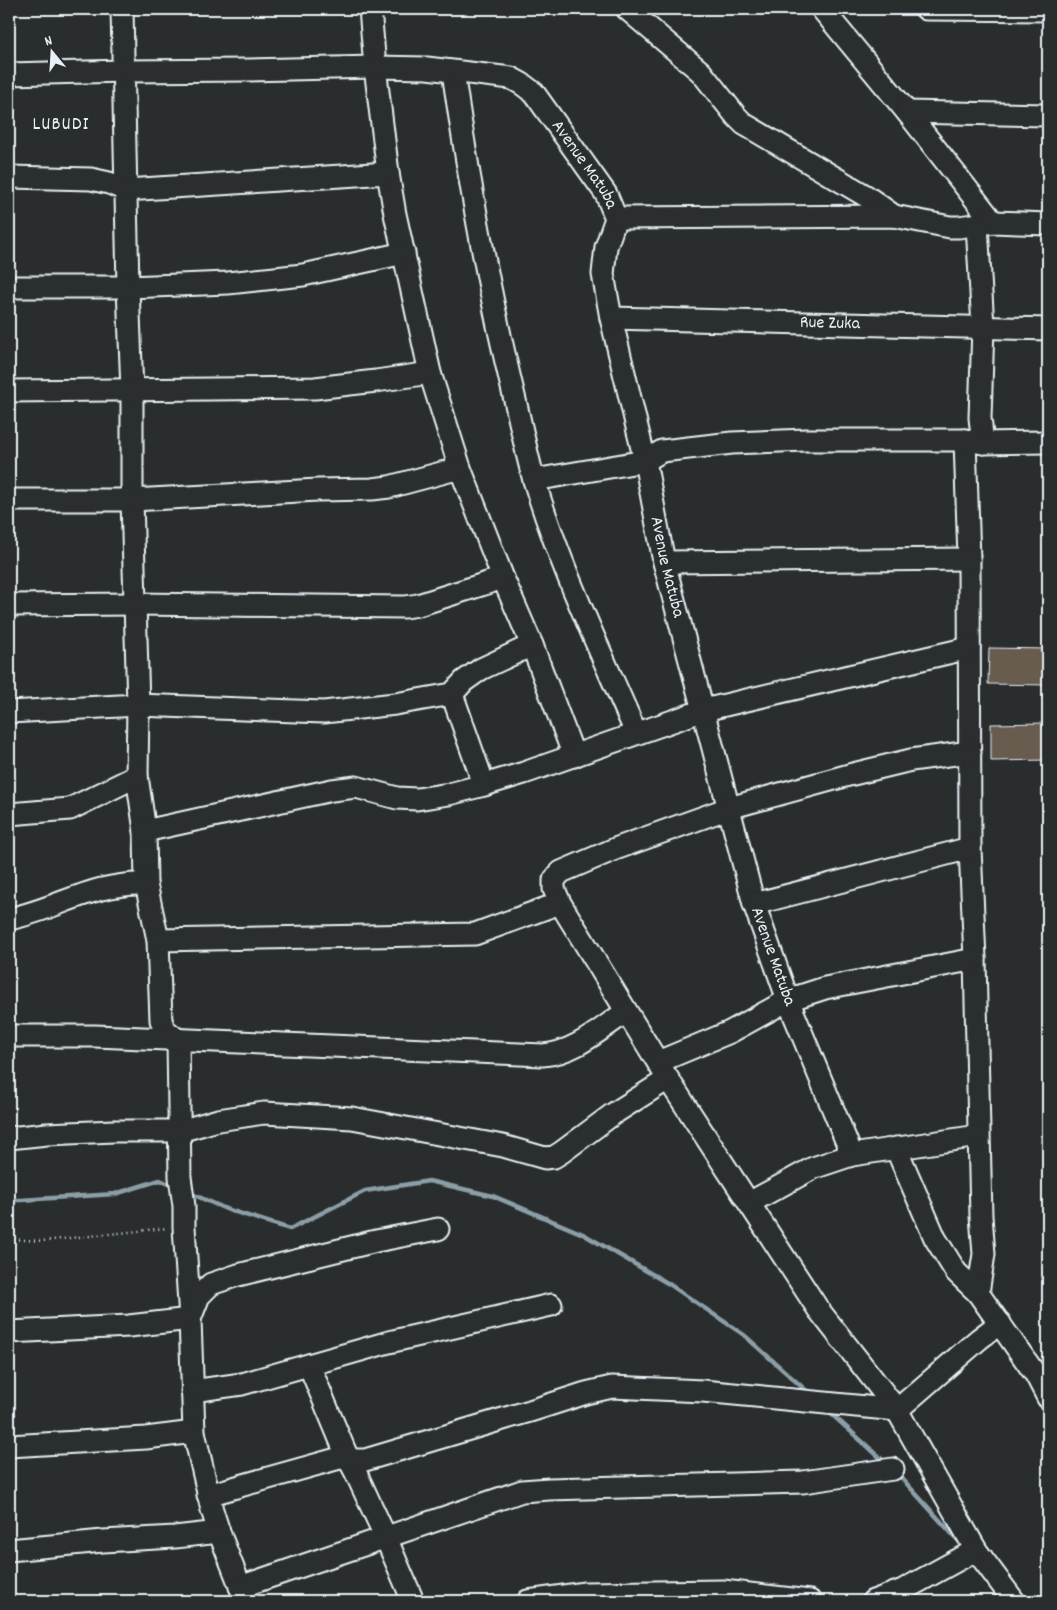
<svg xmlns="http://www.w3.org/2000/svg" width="1057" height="1610" font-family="Dekko,sans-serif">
<rect width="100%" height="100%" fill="#2a2d2e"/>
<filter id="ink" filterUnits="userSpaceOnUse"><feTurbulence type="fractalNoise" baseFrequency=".02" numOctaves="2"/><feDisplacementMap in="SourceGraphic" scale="10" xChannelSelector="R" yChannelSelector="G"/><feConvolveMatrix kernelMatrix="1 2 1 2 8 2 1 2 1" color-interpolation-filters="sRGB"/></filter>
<g filter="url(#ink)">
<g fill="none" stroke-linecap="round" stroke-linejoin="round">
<g stroke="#8c9fa8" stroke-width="4.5">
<path d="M190,1193l36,16 64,20 75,-38 64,-10 64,15 90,38 86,50 75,51 66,59"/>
<path d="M9,1200h12l94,-6 45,-14 16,7"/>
<path d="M828,1411l58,52"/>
<path d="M897,1473l67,74"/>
</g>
</g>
<g fill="#685b4f" stroke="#e8f1f8">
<path d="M989,648l59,1v36l-60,-1z"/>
<path d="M1048,723v37l-57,1v-37z"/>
</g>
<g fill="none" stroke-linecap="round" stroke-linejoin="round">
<g stroke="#e8f1f8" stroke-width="25">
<g id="minor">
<path d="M122,9l6,278 4,104v109l6,205 -1,71 8,55 1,53 12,56 3,80 3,9 14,11 2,137 4,29v21l6,92 4,113 18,78 7,22 27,69"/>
<path d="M370,9l5,58 13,106 7,41 35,159 30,95 43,110 29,67 42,111"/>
<path d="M627,9l74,63 35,44 8,8 122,72 28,20"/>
<path d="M822,9l85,103 86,110"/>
<path d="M926,9l122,1"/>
<path d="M453,72c16,109 35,217 61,324 7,28 12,57 20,84 26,87 66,170 102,253"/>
<path id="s1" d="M9,74l115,-3 124,-1 127,-3 52,1 84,10 11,6 12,9 72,101 10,24 -10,29 -3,27 8,44 34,143 19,101 90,342 34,96 64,155"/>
<path d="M907,112l141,3"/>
<path d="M9,177l82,2 18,4 17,7 262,-17"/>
<path d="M616,218l278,-2 56,11h9l34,-5 55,2"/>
<path d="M977,225l6,102 -3,91 3,25"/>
<path d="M9,287h119l100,-4 75,-8 101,-22"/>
<path id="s2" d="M611,318l437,11"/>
<path d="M9,391l306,-3 61,-7 54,-8"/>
<path d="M965,440l4,119 1,289 5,111 6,257 3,38 -6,39 58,82 12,23"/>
<path d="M534,480l111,-19 17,-10 70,-8 74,-3h159l18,3 65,-1"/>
<path d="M9,500h123l186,-10 54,-1 17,-2 71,-19"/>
<path d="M664,562l305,-3"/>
<path d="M9,605l126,-1 270,3 13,-2 85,-27"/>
<path d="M452,694l32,91 40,-12 180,-63 265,-62"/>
<path d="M9,712l129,-7 186,7 71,-8 57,-10 12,-13 17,-12 51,-24"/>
<path d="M970,752l-59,8 -62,15 -120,33 -114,41 -54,23 -7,8v9l6,14 108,176 150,230 79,101 79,140 38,51"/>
<path d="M9,814l61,-5 67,-33"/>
<path d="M145,831l187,-41 24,-3 41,11 20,1 32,-5 35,-9"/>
<path d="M754,904l216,-56"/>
<path d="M9,919c48,-10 85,-37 137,-35"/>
<path d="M158,940l317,-6 85,-31"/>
<path d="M9,1036h86l448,19c32,-2 57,-26 83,-43"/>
<path d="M658,1062l72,-30 58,-32 37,-12 150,-29"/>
<path d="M9,1138l38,-4 67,-3h66l38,-11 46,-7 88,5 151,28 42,12 9,-1 8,-5 51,-38 55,-35"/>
<path d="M896,1148l39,90 21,34 22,21"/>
<path d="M749,1203l64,-35 39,-13 126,-19"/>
<path d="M9,1332l120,-6 61,-7 9,-23 12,-12 27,-9 138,-34 62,-12"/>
<path d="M309,1365l38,91 8,15 31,67 27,63"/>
<path d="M192,1391l50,-7 147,-42 162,-37"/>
<path d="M9,1446l137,-8 48,-6"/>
<path d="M208,1495l139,-39 7,4h11l165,-49 56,-18 26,-6 91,4 194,19 82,-71 21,-16"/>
<path d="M9,1550l94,-9 72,-4 44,-5"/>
<path d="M240,1587l282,-96 27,-2 254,-7 90,-13"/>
<path d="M528,1601l57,-8 138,-2 87,10"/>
<path d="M873,1601l30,-11 73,-40"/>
</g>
</g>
<path stroke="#e8f1f8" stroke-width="2.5" stroke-dasharray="1 4" stroke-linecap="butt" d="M9,1239l33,2 125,-13"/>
<use href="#minor" stroke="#2a2d2e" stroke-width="21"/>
</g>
</g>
<g text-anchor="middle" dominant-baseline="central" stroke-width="5" stroke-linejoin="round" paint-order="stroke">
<g font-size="18" fill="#e8f1f8" stroke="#2a2d2e">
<text stroke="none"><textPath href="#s1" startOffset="618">Avenue Matuba</textPath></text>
<text stroke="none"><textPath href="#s2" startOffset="219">Rue Zuka</textPath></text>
<text stroke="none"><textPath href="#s1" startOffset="1038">Avenue Matuba</textPath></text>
<text stroke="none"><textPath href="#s1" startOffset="1442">Avenue Matuba</textPath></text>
</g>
<g font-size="19" letter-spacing="1" fill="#e8f1f8" stroke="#2a2d2e">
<text x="61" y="125">LUBUDI</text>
</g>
</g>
<rect width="1057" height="1610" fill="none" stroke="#2a2d2e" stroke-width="30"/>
<rect x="15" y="15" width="1027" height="1580" fill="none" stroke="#e8f1f8" stroke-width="2" filter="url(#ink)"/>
<g transform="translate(52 52) rotate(342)" stroke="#2a2d2e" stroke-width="4" paint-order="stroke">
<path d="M0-4L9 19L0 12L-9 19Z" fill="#e8f1f8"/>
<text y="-8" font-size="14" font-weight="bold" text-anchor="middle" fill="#e8f1f8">N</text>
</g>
</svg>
